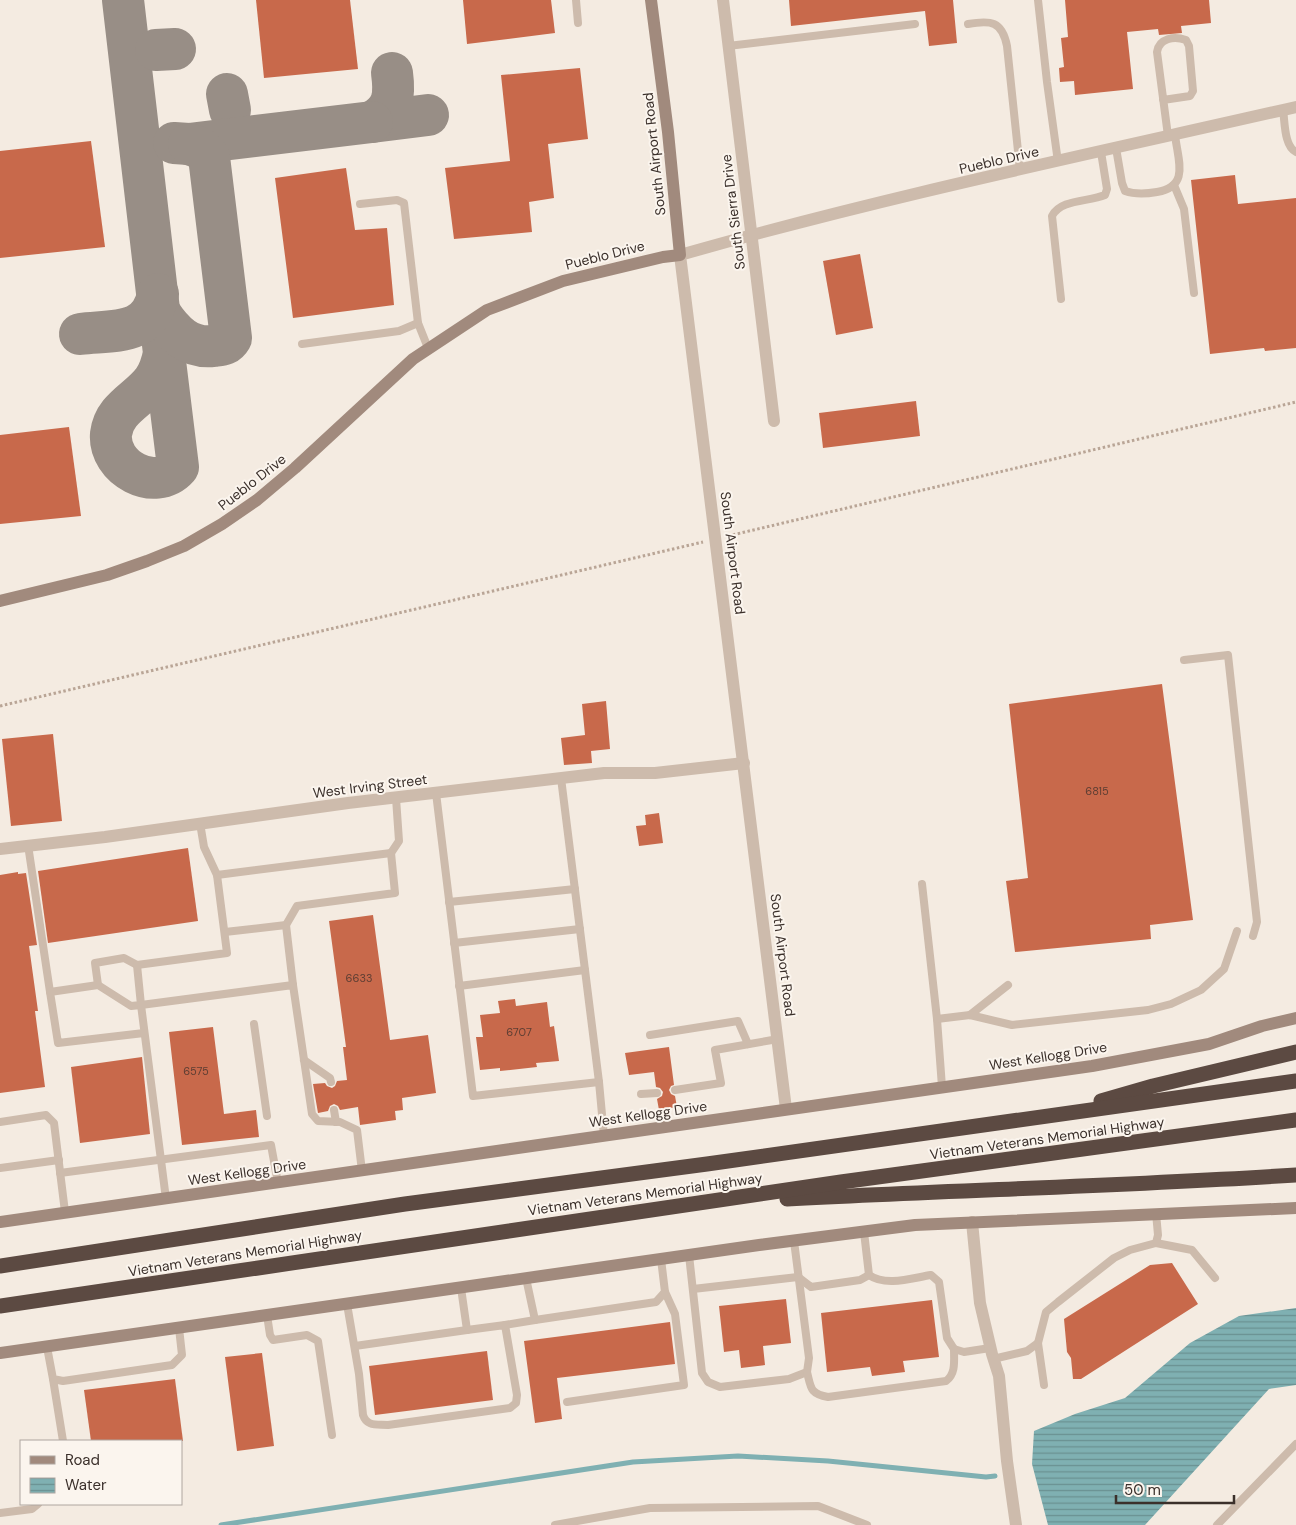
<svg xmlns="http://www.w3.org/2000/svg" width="1296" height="1525" font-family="'DM Sans',sans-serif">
<defs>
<pattern id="water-rules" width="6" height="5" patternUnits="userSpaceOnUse" patternTransform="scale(1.25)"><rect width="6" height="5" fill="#7fb0b2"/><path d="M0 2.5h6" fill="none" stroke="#699091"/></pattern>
</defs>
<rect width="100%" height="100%" fill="#f4ebe1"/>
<path fill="url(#water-rules)" d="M1296,1308v77l-27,4 -124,136h-97l-16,-61 2,-33 41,-17 50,-16 65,-55 49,-27z"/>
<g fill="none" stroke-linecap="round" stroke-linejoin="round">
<path stroke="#7fb0b2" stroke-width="5" d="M221,1525l412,-63 105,-6 90,5 158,16 9,-1"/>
<g stroke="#988e86" stroke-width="42">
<path d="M123,0l41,353c-2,10 -5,20 -11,28 -14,19 -39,27 -42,53 -3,34 44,59 67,33l-14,-114"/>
<path d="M156,50l19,-1"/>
<path d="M392,73c3,22 2,37 -20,49l56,-7"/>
<path d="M227,94l3,16"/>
<path d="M174,143l15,1 183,-22"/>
<path d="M160,313c13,20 29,36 54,33 8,-1 13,-1 17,-8l-22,-181 -9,-9 -11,-4"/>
<path d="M80,334c34,-4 70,2 78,-40"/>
</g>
</g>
<g fill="#c8694b">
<path d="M256,0h94l8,69 -94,9z"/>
<path d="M463,0h88l4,33 -88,11z"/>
<path d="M789,0h164l4,43 -28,3 -4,-35 -134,15z"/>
<path d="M1065,0h144l2,23 -30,3 1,7 -23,2 -1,-6 -31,3 6,57 -58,6 -1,-14 -14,1 -1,-14 5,-1 -3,-29 7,-1z"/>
<path d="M580,68l8,71 -40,5 6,54 -25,4 3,30 -78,7 -9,-71 65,-7 -9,-86z"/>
<path d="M91,141l14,106 -105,11v-107z"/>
<path d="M346,168l9,62 32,-2 7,77 -101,13 -18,-140z"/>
<path d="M1235,175l3,29 58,-6v150l-31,3 -1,-3 -54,6 -19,-174z"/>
<path d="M860,254l13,74 -37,7 -13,-74z"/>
<path d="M916,401l4,35 -97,12 -4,-35z"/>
<path d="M69,427l12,89 -81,8v-89z"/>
<path d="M1162,684l31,236 -43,5 1,14 -136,13 -9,-71 22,-3 -19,-174z"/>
<path d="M606,701l4,48 -19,2 1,12 -28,2 -3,-27 24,-3 -3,-31z"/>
<path d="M53,734l9,87 -51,5 -9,-87z"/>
<path d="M659,813l4,30 -24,3 -3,-20 10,-1 -1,-10z"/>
<path d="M188,848l10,73 -150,22 -10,-72z"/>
<path d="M18,872v2l8,-1 11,72 -8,1 9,65h-3l10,76 -45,6v-218z"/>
<path d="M373,915l17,125 38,-5 8,58 -34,5 1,12 -8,1 1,9 -36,5 -2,-18 -18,3 -2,-4 -4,-2 -4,2 -2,5 -10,2 -5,-29 12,-1 2,3 5,2 3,-2 2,-5 10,-1 -4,-33h3l-17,-126z"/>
<path d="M515,999l1,7 31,-4 3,25 4,-1 5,35 -23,2 1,4 -37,4v-3l-20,2 -4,-33h7l-3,-22 20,-2 -2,-12z"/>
<path d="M213,1027l11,87 32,-4 3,27 -77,8 -13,-113z"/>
<path d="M669,1047l5,38 -3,1 -2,4 2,4 4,2 2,11 -18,3 -2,-11 5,-3 1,-4 -3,-4 -4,-1 -2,-15 -25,3 -4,-22z"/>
<path d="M142,1057l8,77 -70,9 -9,-76z"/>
<path d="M1172,1263l26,41 -117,75h-8l-2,-21 -4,-6 -3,-33 86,-54z"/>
<path d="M786,1299l5,44 -28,3 2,19 -24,3 -2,-18 -15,2 -5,-46z"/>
<path d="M932,1300l7,57 -36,4 2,11 -33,4 -2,-9 -43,5 -6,-59z"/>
<path d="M670,1322l5,42 -118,14 5,41 -27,4 -11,-82z"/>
<path d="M487,1351l6,49 -118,15 -6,-49z"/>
<path d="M262,1353l12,93 -37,5 -12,-94z"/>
<path d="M175,1379l8,62h-92l-7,-51z"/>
</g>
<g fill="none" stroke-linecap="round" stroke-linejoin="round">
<g stroke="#b9a596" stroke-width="3" stroke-dasharray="2.5 2.5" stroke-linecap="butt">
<path d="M728,536l568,-134"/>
<path d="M0,706l703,-164"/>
</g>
<g stroke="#cdbbac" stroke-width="8">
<path d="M576,0l2,23"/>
<path d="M1038,0l9,82 11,80"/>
<path d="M968,24c23,-4 34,-3 39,22l13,124"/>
<path d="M728,46l187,-22"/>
<path d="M1163,100l27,-4 3,-5 -4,-45 -3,-6c-12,-4 -27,-2 -29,12l11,84"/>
<path d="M1283,110c2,12 1,36 13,42"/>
<path d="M1116,148l6,35 3,8c11,4 21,3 32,1 33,-6 21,-31 18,-57"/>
<path d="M1174,185l10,24 10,84"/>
<path d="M360,204l37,-4 7,3 14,120 10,25"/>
<path d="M1061,299l-9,-83c9,-17 36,-14 53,-21l2,-6 -6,-37"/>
<path d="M302,344l97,-13 19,-8"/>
<path d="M1184,660l44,-5 29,267 -4,14"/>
<path d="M561,778l38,304"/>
<path d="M436,793l37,303 126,-14 5,54"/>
<path d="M28,845l22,147"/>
<path d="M217,875l174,-22 8,-12 -3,-43"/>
<path d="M922,884l15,135 5,68"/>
<path d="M449,902l126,-13"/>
<path d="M286,925l7,60"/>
<path d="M225,932l61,-7 11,-19 98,-13 -4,-40"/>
<path d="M454,943l126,-14"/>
<path d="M98,985l-3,-22 29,-5 13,7"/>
<path d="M459,986l126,-16"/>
<path d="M970,1015l38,-30"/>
<path d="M937,1019l33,-4 42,10 136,-15 23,-6 30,-14 23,-21 13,-38"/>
<path d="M254,1024l13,92"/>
<path d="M144,1033l-86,10 -8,-51 48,-7 33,21 10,-1 -4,-40 90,-12 -10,-78 -13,-28 -4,-24"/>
<path d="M650,1035l88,-14 10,23"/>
<path d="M304,1060l26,18 1,4"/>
<path d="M675,1090l46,-7 -6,-33 63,-11"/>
<path d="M641,1094l16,-1"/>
<path d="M334,1110l2,12"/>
<path d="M0,1122l46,-7 8,8 11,89"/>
<path d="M0,1168l59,-8"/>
<path d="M60,1173l211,-28 7,38"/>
<path d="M166,1199l-25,-194 152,-20 19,129 6,7 22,1 17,8 5,41"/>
<path d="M864,1232l5,43c17,12 43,3 62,0l8,7 8,56 7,11 10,3 26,-4"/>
<path d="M1156,1243l36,7 23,28"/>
<path d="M689,1255l13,118 6,9 12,5 69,-8 18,-7 2,-14 -15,-117"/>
<path d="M526,1278l9,42 121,-18 9,-10 -4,-33"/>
<path d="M693,1289l105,-12 13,10 49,-7 9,-5"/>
<path d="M347,1304l12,70 4,41c4,12 14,9 25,10l122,-17 6,-5 1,-8 -12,-70 -38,5 -6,-42"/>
<path d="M267,1315l3,20 3,5 34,-5 11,6 14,94"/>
<path d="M505,1325l30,-5"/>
<path d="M1038,1343l6,42"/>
<path d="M355,1346l112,-16"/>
<path d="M47,1347l6,32 10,2 109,-16 10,-10 -3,-27"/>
<path d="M993,1359l34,-8 11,-8 8,-31 12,-10 56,-44 16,-8 26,-7 2,-8 -2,-22"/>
<path d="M807,1372c4,16 3,22 21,25l118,-16c10,-7 8,-20 8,-32"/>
<path d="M53,1379l10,62"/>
<path d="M567,1402l117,-17 -9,-71 -10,-22"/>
<path d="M0,1513l32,-4 6,-5"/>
<path d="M555,1525l95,-17 168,-2 49,19"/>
<path d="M1217,1525l79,-81"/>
</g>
<g stroke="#cdbbac" stroke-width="12">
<path d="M723,0l51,421"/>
<path d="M0,849l105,-12 243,-34 256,-30h51l89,-10"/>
<path d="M786,1109l-106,-854c203,-58 410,-101 616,-148"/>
<path d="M972,1222l8,81 12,51 7,22 8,85 9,64"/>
</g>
<g stroke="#a18a7d" stroke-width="12">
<path d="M0,601l107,-26 40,-14 37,-15 38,-22 35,-24 38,-32 118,-109 74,-49 76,-29 100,-24 17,-2 -12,-123 -17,-132"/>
<path d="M0,1222l1092,-156 117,-22 53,-18 34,-8"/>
<path d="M0,1353l759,-108 156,-20 381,-17"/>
</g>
<g stroke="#5c4a42" stroke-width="15">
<path d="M1101,1101l52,-15 143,-34"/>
<path d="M787,1199c170,-9 339,-13 509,-24"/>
<path d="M0,1266l405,-62 302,-40 589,-83"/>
<path d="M0,1306l841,-124 455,-62"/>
</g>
</g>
<g text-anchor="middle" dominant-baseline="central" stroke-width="4" stroke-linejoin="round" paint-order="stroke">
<g font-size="11" fill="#5e3e33">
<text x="1097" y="791">6815</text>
<text x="359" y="978">6633</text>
<text x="519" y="1032">6707</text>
<text x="196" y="1071">6575</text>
</g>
<g font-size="14" fill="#3b302b" stroke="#fbf5ee">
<text transform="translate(654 154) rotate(-96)">South Airport Road</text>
<text transform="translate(999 160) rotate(-13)">Pueblo Drive</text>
<text transform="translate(733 212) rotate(-97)">South Sierra Drive</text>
<text transform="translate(605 255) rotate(-14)">Pueblo Drive</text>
<text transform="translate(252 482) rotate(-38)">Pueblo Drive</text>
<text transform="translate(733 553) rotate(83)">South Airport Road</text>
<text transform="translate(370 786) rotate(-7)">West Irving Street</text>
<text transform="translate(783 955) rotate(83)">South Airport Road</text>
<text transform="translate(1048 1056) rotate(-9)">West Kellogg Drive</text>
<text transform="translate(648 1114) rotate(-8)">West Kellogg Drive</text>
<text transform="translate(1047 1138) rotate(-8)">Vietnam Veterans Memorial Highway</text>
<text transform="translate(247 1172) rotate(-8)">West Kellogg Drive</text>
<text transform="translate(645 1194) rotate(-8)">Vietnam Veterans Memorial Highway</text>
<text transform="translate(245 1253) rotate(-9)">Vietnam Veterans Memorial Highway</text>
</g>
</g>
<rect x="20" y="1440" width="162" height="65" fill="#fbf5ee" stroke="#aea6a0"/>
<rect x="30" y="1456" width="25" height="8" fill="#a18a7d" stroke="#aea6a0"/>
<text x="65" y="1465" font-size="15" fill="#3b302b">Road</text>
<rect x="30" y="1478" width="25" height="15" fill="url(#water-rules)" stroke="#aea6a0"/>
<text x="65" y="1490" font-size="15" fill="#3b302b">Water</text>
<path d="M1116 1495v8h118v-8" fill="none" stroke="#3b302b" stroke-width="2.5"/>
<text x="1124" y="1495" font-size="15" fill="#3b302b" stroke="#fbf5ee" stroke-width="4" paint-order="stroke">50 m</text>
</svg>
